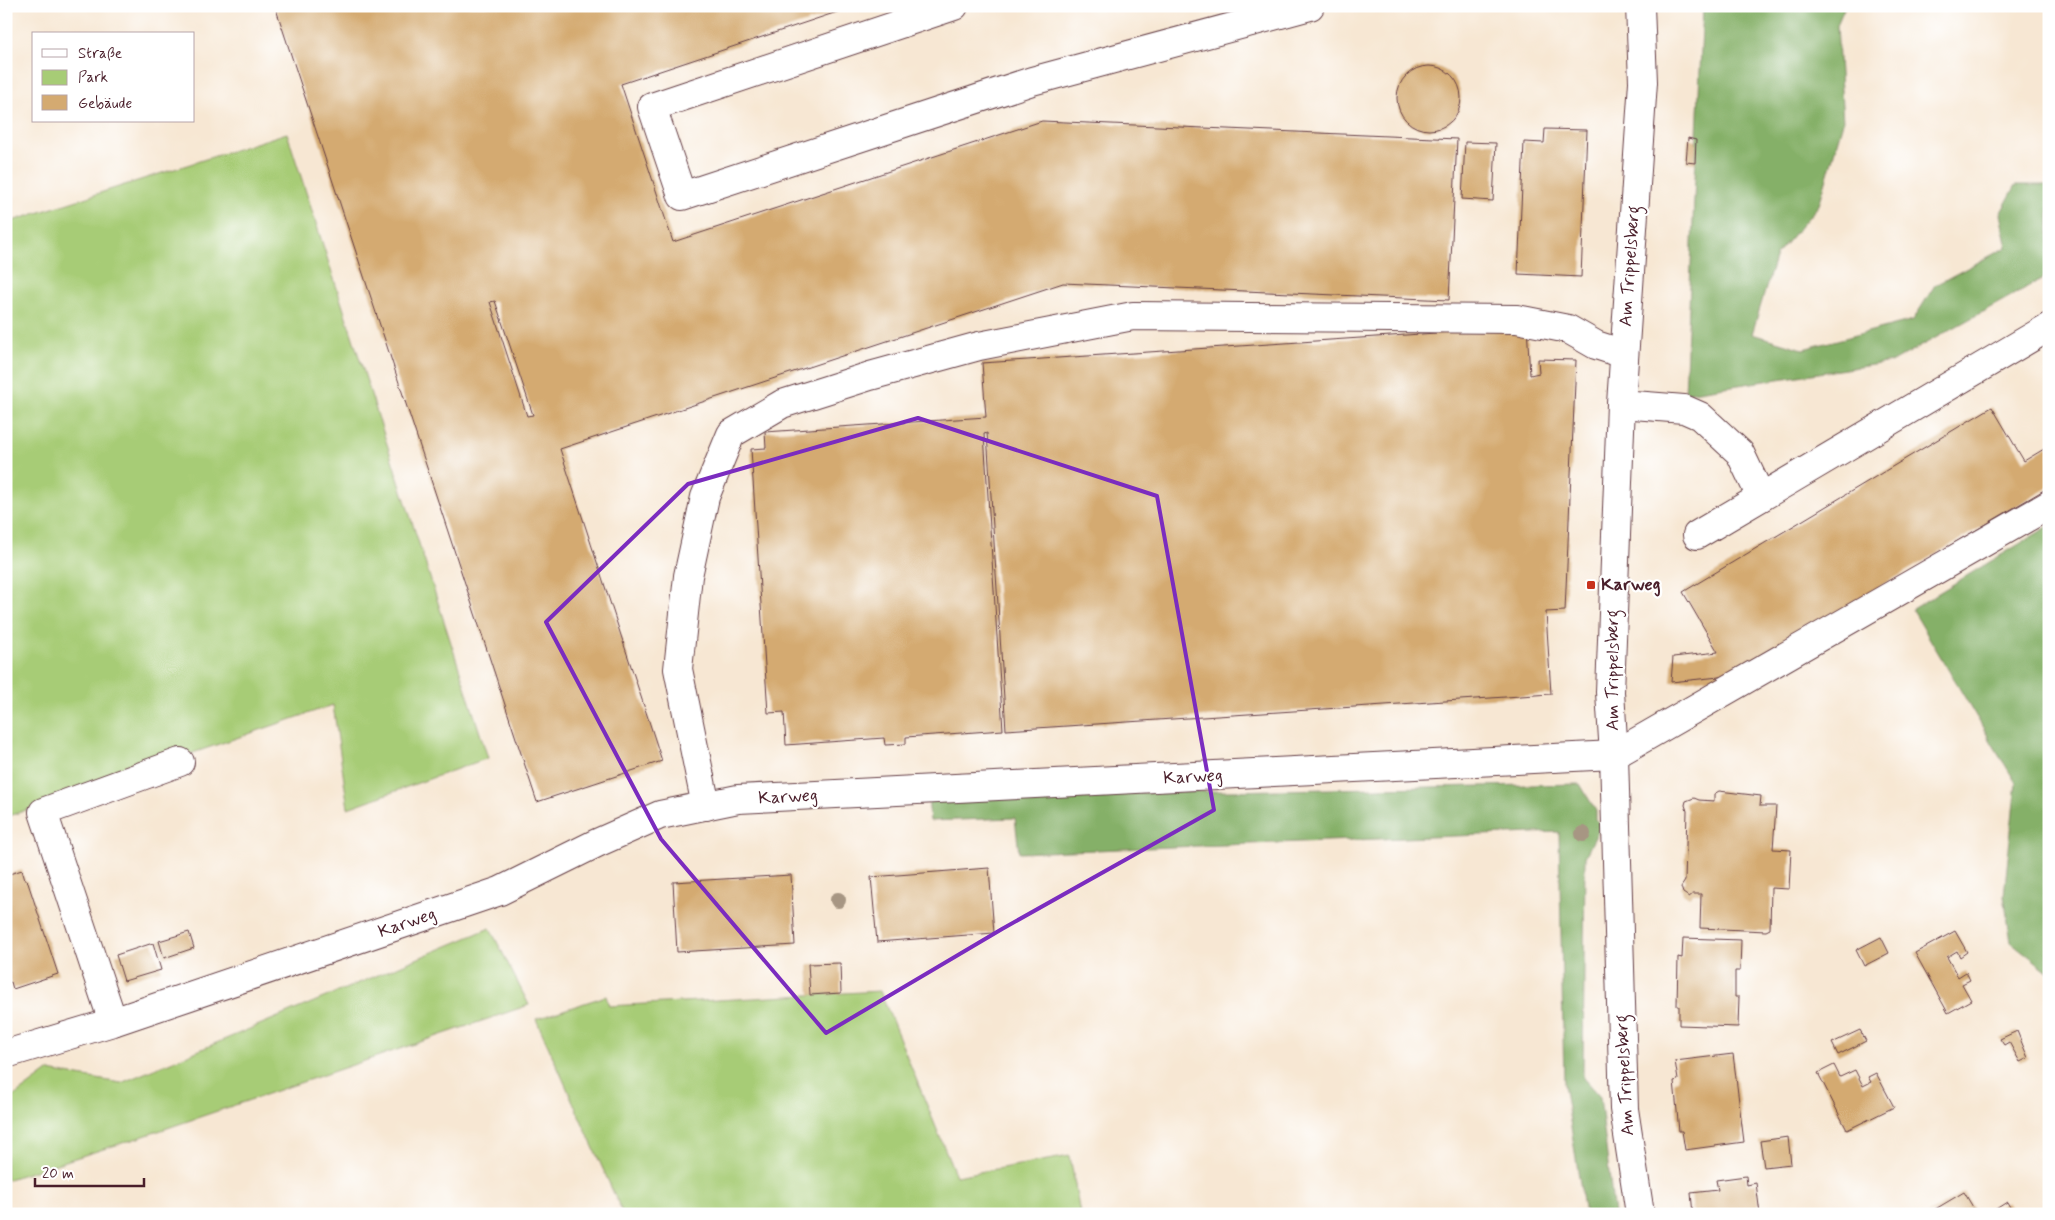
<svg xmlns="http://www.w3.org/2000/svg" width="2055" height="1220" font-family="Mynerve,sans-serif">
<rect width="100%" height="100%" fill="#fff"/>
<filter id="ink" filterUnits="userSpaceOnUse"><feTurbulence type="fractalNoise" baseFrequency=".02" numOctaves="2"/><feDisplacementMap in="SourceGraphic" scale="10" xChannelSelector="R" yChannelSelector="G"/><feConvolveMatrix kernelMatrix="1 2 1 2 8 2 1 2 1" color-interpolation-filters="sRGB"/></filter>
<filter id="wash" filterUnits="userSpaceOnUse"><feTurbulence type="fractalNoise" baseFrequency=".0096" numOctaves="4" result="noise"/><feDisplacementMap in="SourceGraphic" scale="20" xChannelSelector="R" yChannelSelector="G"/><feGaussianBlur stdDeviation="1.12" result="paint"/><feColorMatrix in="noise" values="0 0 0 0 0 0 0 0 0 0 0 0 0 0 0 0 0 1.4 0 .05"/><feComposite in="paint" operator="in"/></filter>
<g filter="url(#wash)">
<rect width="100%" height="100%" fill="#f7e7d3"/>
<g fill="#a7cc76" stroke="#787650">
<path d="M287,133l201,625 -140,50 -15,-103 -327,112v-594z"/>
<path d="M490,928l39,77 -391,133 -132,42v-78l42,-31 73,12z"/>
<path d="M880,991l76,185 114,-20 10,58h-457l-87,-195 70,-23 3,10z"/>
</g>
<g fill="#85b067" stroke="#686849">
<path d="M1703,6h142l-8,19 6,97 -24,83 -43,50 -24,79 51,15 110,-29 22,-35 72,-38 -7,-33 16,-29h33v90l-157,87 -207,31z"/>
<path d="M2049,526v446l-38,-30 -7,-47 12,-112 -104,-174z"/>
<path d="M1580,784l16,27v8l5,6 -16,32 -2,221 17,19 14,117h-29l-21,-130 -5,-252 -540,21 -4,-35 -85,3 -2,-24z"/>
</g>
<g id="blocks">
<g fill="#d4aa71" fill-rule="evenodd">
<path d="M275,6h580l-234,78 52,158 369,-121 415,18 -8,161 -386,-17 -503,166 102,312 -125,41zM495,301l38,114 -6,1 -37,-114z"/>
<circle cx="1429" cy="98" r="32"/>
<path d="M1545,129l42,1 -6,147 -63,-3 6,-132 20,1z"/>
<path d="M1688,138l8,2 -1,23 -9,-1z"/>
<path d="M1465,142l31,1 -3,58 -31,-2z"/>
<path d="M1527,327l3,48 9,-2 -1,-14 38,1 -11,251 -19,1 5,82 -545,36 -19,-297 -3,1 19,296 -97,7v7l-21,1 -1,-7 -98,7 -2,-33 -16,1 -17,-264 15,-1 -1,-16 221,-15 -4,-54z"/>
<path d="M1992,407l32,54 25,-15v41l-320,189 -58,6 2,-25 45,-5 -35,-60z"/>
<path d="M1719,791l42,5 -1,10h16l-3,43 18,1 -2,39 -18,-1 -1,41 -4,2 -66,-3 1,-34h-8l-4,3 -6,-4 -2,-6 4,-6 2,-70 -2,-6 1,-4 8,-3 5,2 15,1v-7z"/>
<path d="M989,868l5,65 -117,9 -6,-65z"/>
<path d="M22,870l3,10h2l31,94 -45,15 -2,-7 -5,2v-109z"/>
<path d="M791,875l4,70 -118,7 -4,-70z"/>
<path d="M1955,931l12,21 -7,5 -3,-6 -10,6 11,20 8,-5 4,8 -8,4 9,16 -23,13 -33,-60z"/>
<path d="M189,932l5,16 -30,10 -5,-17z"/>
<path d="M1881,937l8,16 -25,13 -8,-16z"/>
<path d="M1683,938l58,2 -1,31h-5v26h4l-1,30 -59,-2v-19h-2l1,-49 4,1z"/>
<path d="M153,943l8,27 -37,11 -8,-26z"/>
<path d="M840,963l1,30 -31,2 -2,-31z"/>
<path d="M1860,1030l6,11 -28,14 -6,-12z"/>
<path d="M2017,1031l11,27 -8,4 -11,-20 -5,3 -4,-6z"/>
<path d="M1733,1054l11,88 -59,8 -3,-19h-3l-5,-50 4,-1 -3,-19z"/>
<path d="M1834,1065l6,12 15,-7 8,16 8,-4 -3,-5 8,-4 18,34 -47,23 -29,-57z"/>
<path d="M1788,1137l3,27 -27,3 -4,-26z"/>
<path d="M1746,1176l1,9 9,-2 4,31h-67l-2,-21 27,-3 -2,-10z"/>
<path d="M1964,1192l13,22h-50z"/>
<path d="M2007,1202l7,12h-26z"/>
</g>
</g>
</g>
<g filter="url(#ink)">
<use href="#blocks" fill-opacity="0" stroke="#643d44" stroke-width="1"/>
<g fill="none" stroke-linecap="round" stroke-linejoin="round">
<g stroke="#643d44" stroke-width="30">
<g id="minor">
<path d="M954,6l-302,101 30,89 350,-115 278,-75"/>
<path d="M1621,404l63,5 16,7 40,37 21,44"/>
<path d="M1697,535l352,-208"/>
<path d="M706,806l-28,-137 10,-93 17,-79 26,-63 51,-30 88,-28 109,-30 154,-30 384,3 51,10 28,16 28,9"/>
<path d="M113,1022l-70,-210 137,-50"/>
<path d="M6,1054l107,-32 387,-131 97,-48 63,-28 78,-16 876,-44 435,-250"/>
<path d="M1640,1214l-16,-105 -10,-354 -4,-63 11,-288 22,-322 -3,-76"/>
</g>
</g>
<use href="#minor" stroke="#fff" stroke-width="28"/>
</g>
<g fill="#a79683">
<circle cx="1583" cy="834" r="8"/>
<circle cx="838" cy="900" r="8"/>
</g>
</g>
<path fill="none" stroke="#7b2cbf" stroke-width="4" stroke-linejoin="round" d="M918,418l239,78 57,314 -212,119 -176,104 -165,-194 -115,-217 142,-138z"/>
<rect fill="#c8321e" stroke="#fff" stroke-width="2" x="1586" y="580" width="10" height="10" rx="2.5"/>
<g text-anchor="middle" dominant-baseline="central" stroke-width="4.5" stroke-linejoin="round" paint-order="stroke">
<g font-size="18" fill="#4a1f2b" stroke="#fff">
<text transform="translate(1630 266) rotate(-86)">Am Trippelsberg</text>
<text transform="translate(1613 670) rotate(-90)">Am Trippelsberg</text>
<text transform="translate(1193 777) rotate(-3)">Karweg</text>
<text transform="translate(788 797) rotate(-3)">Karweg</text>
<text transform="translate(407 923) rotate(-19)">Karweg</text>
<text transform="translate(1625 1075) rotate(-93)">Am Trippelsberg</text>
</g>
<g font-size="18" font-weight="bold" fill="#4a1f2b" stroke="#fff" text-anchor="start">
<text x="1601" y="585">Karweg</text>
</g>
</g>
<rect width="2055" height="1220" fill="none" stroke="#fff" stroke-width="25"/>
<rect x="32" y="32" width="162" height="90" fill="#ffffff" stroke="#b7a5aa"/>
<rect x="42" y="49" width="25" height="8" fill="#ffffff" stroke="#b7a5aa"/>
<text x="78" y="58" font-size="15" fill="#4a1f2b">Straße</text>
<rect x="42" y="70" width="25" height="15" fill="#a7cc76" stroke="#b7a5aa"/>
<text x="78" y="82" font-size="15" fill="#4a1f2b">Park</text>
<rect x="42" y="95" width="25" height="15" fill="#d4aa71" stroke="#b7a5aa"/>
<text x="78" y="108" font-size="15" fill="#4a1f2b">Gebäude</text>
<path d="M35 1178v8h109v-8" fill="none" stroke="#4a1f2b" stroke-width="2.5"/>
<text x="42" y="1178" font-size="15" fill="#4a1f2b" stroke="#ffffff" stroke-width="4" paint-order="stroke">20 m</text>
</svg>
